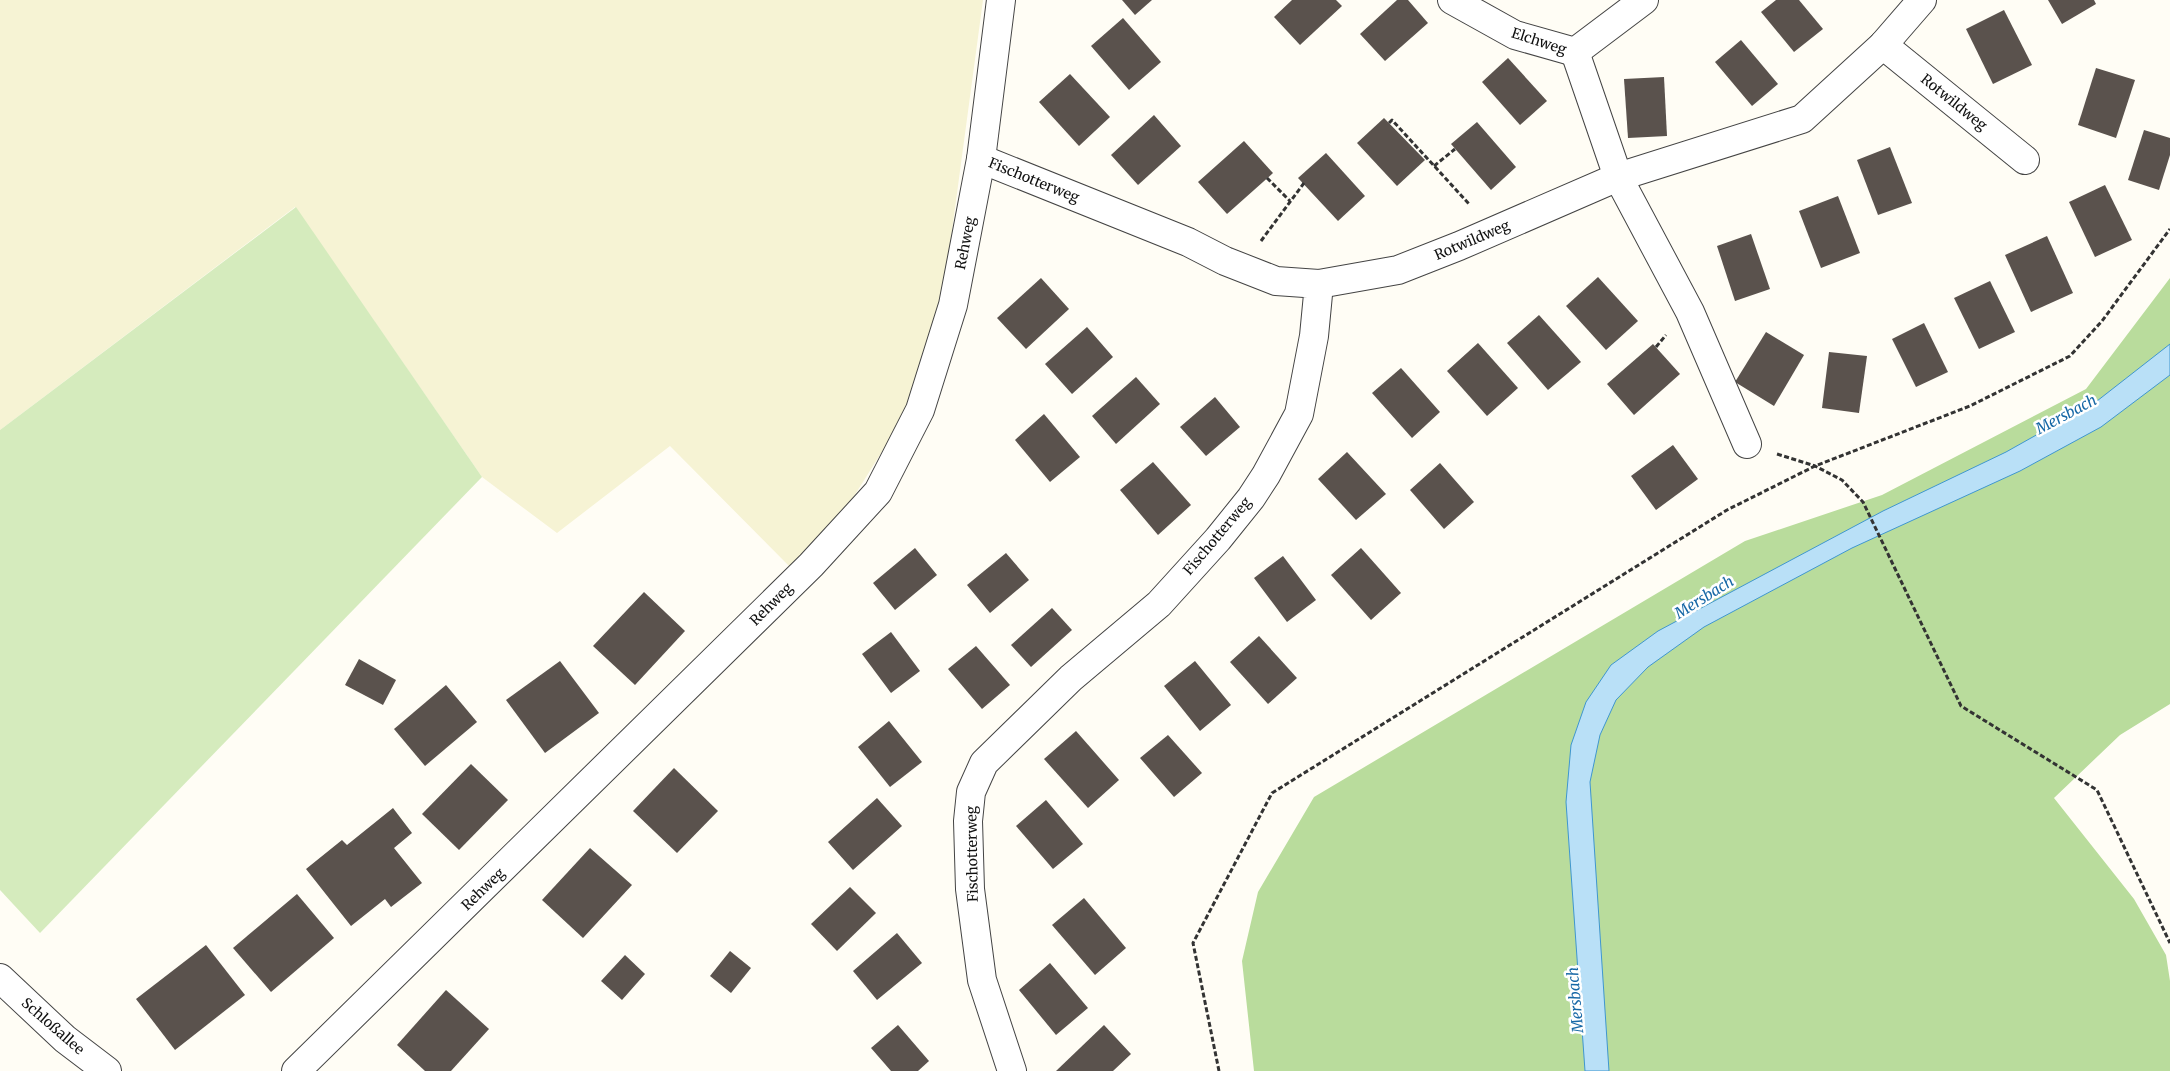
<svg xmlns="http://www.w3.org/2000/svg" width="2170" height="1071" font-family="Merriweather,serif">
<rect width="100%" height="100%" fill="#fffdf5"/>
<path fill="#f6f3d4" d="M0,0h983l-44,327 -36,91 -57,91 -56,58 -120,-121 -113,87 -75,-56 -187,-270 -295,223z"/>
<path fill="#d5ebbd" d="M296,207l186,270 -442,456 -40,-43v-460z"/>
<path fill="#b9dc9c" d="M2170,278v426l-50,31 -66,63 80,101 32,56 4,26v90h-916l-12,-110 16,-69 56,-95 431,-256 137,-46 204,-106z"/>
<path fill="#b9e0f7" stroke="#3f96cf" d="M2170,344v31l-69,52 -81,44 -168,77 -148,79 -56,40 -32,33 -16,35 -10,47 19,289h-24l-19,-269 5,-57 15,-43 25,-37 47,-34 225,-120 123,-59 91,-51z"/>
<g fill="#5a524d">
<path d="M1122,0h30l-17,15z"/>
<path d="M1292,0h44l6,6 -42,39 -26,-28z"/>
<path d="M1397,0h11l20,23 -43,38 -25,-27z"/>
<path d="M1776,0h23l24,29 -29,23 -33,-40z"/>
<path d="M2048,0h46l2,4 -34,20z"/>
<path d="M2004,10l28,55 -39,19 -27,-55z"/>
<path d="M1123,18l38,44 -32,28 -38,-44z"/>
<path d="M1741,40l37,44 -26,22 -37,-44z"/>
<path d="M1508,58l39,43 -27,24 -38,-43z"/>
<path d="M2096,68l39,12 -19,58 -38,-13z"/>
<path d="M1070,74l40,43 -31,29 -40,-44z"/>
<path d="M1664,77l3,59 -39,2 -4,-59z"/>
<path d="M1154,115l27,31 -43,39 -27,-30z"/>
<path d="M1384,118l41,42 -28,26 -40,-43z"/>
<path d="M1477,122l39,45 -25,23 -40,-46z"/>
<path d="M2144,130l26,8v17l-11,35 -31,-10z"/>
<path d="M1244,141l29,32 -46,41 -29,-32z"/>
<path d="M1890,147l22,56 -34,12 -21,-55z"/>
<path d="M1326,153l39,43 -27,25 -40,-43z"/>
<path d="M2105,185l27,55 -37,17 -26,-55z"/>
<path d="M1838,196l22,57 -39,15 -22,-57z"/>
<path d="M1751,234l19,55 -35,12 -18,-55z"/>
<path d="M2047,236l26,57 -42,19 -26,-57z"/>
<path d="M1598,277l40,44 -32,29 -40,-44z"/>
<path d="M1041,278l28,31 -43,40 -29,-31z"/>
<path d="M1990,281l25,51 -36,17 -25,-51z"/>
<path d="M1539,315l42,47 -33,28 -41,-47z"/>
<path d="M1924,323l24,49 -32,15 -24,-48z"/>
<path d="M1087,327l26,30 -41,37 -27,-30z"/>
<path d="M1766,332l38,23 -30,51 -39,-24z"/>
<path d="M1478,343l40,45 -31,28 -40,-45z"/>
<path d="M1653,344l27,30 -46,41 -27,-31z"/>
<path d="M1829,352l38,4 -8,57 -37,-5z"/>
<path d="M1401,368l39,44 -28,26 -40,-45z"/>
<path d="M1136,377l24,27 -44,40 -24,-28z"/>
<path d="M1215,397l25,30 -34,29 -26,-29z"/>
<path d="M1044,414l36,43 -30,25 -35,-42z"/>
<path d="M1673,445l25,34 -42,31 -25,-34z"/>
<path d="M1347,452l39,42 -30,26 -38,-41z"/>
<path d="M1153,462l38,43 -33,30 -38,-45z"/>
<path d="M1440,463l34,39 -30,27 -34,-39z"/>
<path d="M915,548l22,27 -42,35 -22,-27z"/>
<path d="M1361,548l40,45 -30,27 -40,-45z"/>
<path d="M1006,553l23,27 -39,33 -23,-28z"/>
<path d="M1283,556l33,44 -29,22 -33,-44z"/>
<path d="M644,592l41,39 -50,54 -42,-39z"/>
<path d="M1052,608l20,22 -41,37 -20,-22z"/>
<path d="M891,632l29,39 -29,22 -29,-39z"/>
<path d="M1259,636l38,42 -29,26 -38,-42z"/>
<path d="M976,646l34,39 -28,24 -34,-40z"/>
<path d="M359,659l37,21 -13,25 -38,-20z"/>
<path d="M560,661l39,52 -54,40 -39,-53z"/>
<path d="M1195,661l36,44 -31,26 -36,-45z"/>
<path d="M446,685l31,37 -52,44 -31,-37z"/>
<path d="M889,721l33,41 -32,25 -32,-40z"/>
<path d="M1076,731l43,49 -31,28 -44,-49z"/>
<path d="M1168,735l34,38 -28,24 -34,-39z"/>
<path d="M471,764l37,36 -49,50 -37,-36z"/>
<path d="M674,768l44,43 -41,42 -44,-42z"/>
<path d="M877,798l25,28 -49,44 -25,-28z"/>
<path d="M1046,800l37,44 -30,25 -37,-43z"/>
<path d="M393,808l19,25 -18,15 28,35 -31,24 -6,-8 -34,27 -45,-57 36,-29 5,5z"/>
<path d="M590,848l42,37 -49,53 -41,-38z"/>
<path d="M850,887l26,26 -39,38 -26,-27z"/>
<path d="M297,894l37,44 -63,54 -38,-44z"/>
<path d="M1084,898l42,50 -31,27 -43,-50z"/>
<path d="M897,933l25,30 -45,37 -24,-29z"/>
<path d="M206,945l39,50 -70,55 -39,-51z"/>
<path d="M730,951l21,17 -20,25 -21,-17z"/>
<path d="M625,955l20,19 -23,26 -21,-19z"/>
<path d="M1050,963l38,45 -32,27 -37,-45z"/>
<path d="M446,990l43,39 -38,42h-26l-28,-26z"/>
<path d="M898,1025l31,36 -11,10h-27l-20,-23z"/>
<path d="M1104,1025l27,29 -18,17h-57z"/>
</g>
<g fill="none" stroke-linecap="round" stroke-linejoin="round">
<g stroke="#444" stroke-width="30">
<g id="street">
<path d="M1452,0l63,35 60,17 69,-52"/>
<path d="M1883,45l142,115"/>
<path d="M1575,52l43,125 72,135 57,132"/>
<path d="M981,159l207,83 37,19 51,20 43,3 -5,52 -15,78 -33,61 -15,23 -33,41 -59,65 -88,74 -87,85 -13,29 -3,29 2,68 12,91 30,91"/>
<path d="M1319,284l79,-14 61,-24 159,-69 184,-58 81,-74 39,-45"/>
<path d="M0,978l65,61 42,32"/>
<path d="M296,1071l515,-506 67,-73 42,-82 33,-105 28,-146 20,-159"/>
</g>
</g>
<g stroke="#333" stroke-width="3" stroke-dasharray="5 2.5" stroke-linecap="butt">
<path d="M1389,123l3,-3 78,85"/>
<path d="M1434,166l21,-17"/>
<path d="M1267,178l23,23"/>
<path d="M1261,241l43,-58"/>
<path d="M1656,347l10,-12"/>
<path d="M1777,454l38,12 27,14 21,22 98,204 136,84 73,153"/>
<path d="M1219,1071l-26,-128 79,-150 455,-283 88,-44 155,-60 100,-50 32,-35 68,-92"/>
</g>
<use href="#street" stroke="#fff" stroke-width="28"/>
</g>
<g text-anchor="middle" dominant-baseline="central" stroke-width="5" stroke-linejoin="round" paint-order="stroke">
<g font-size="14" fill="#111" stroke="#fff">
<text transform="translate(1539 41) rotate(18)">Elchweg</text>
<text transform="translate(1954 102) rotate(39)">Rotwildweg</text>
<text transform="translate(1034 180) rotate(22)">Fischotterweg</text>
<text transform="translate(1472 240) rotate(-23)">Rotwildweg</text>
<text transform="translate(965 243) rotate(-79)">Rehweg</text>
<text transform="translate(1217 536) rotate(-50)">Fischotterweg</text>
<text transform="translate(771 604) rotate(-45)">Rehweg</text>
<text transform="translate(972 854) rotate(-91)">Fischotterweg</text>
<text transform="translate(483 889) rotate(-44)">Rehweg</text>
<text transform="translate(53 1026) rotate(41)">Schloßallee</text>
</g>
<g font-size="15" font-style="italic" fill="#1768a6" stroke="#fff">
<text transform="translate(2066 414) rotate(-28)">Mersbach</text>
<text transform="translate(1704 597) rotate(-32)">Mersbach</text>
<text transform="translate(1575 1000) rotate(-95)">Mersbach</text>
</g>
</g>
</svg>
